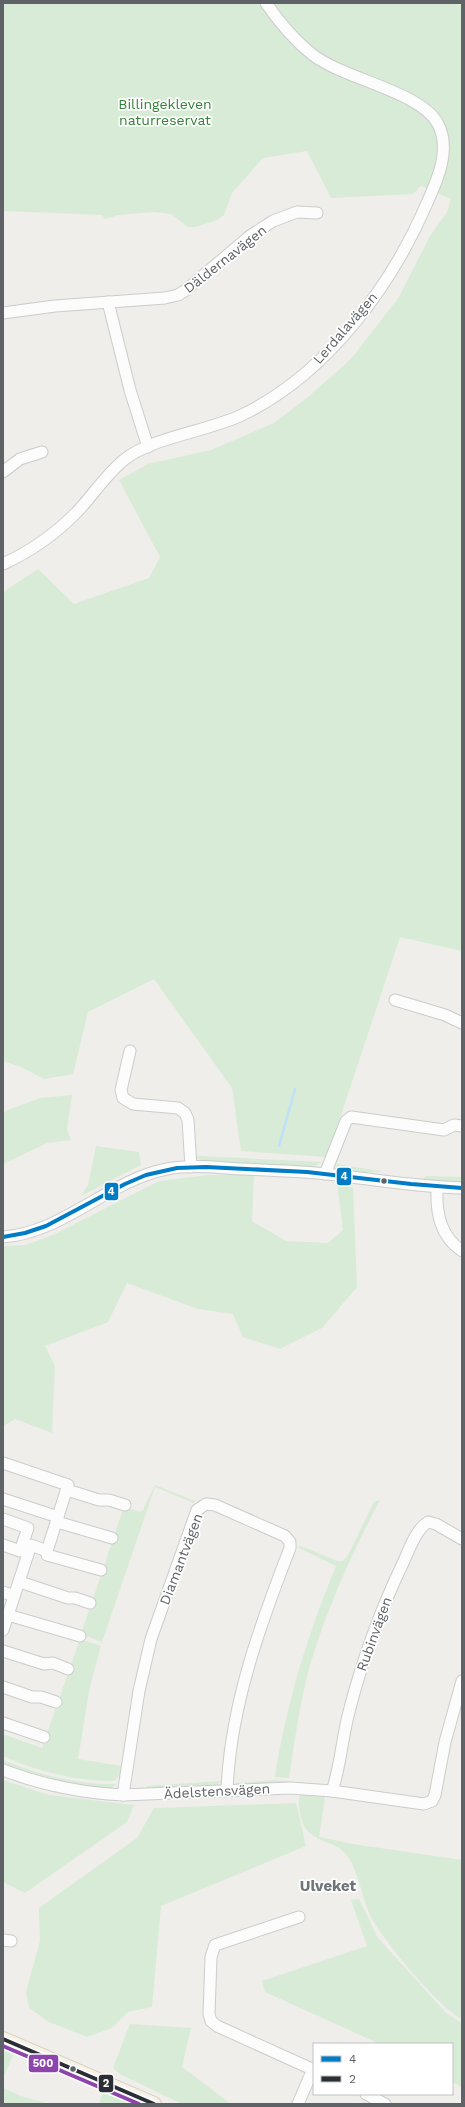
<svg xmlns="http://www.w3.org/2000/svg" width="465" height="2107" font-family="'Work Sans',sans-serif">
<rect width="100%" height="100%" fill="#efeeea"/>
<g fill="#d8ebd6">
<path d="M3,3h459v948l-62,-14 -73,220 -86,-6 -9,-63 -78,-109 -66,33 -15,62 -29,5 -23,-12 -18,-6v-469l35,-23 36,35 75,-26 11,-21 -41,-77 29,-16 63,-14 63,-27 34,-26 43,-38 48,-62 31,-61 17,-24 4,-13 -30,-13 -8,8 -82,4 -24,-47 -44,7 -31,35 -8,22 -7,5 -21,7h-8l-17,-13 -17,-2 -36,3 -13,4 -3,-4 -99,-4z"/>
<path d="M72,1095l-5,35 4,10 -24,3 -44,21v-48l2,-5 35,-13z"/>
<path d="M96,1146l43,6 2,13 -60,31 7,-11z"/>
<path d="M196,1156h5l120,6 -9,6 -106,-7 -8,-2z"/>
<path d="M336,1164l44,7v1c-15,-1 -26,4 -42,-3z"/>
<path d="M254,1174l-2,47 34,20 42,2 15,-13 -6,-48 16,6 4,99 -35,41 -42,21 -37,-12 -10,-23 -35,-5 -71,-26 -19,39 -63,24 10,20 -3,67 -37,-14 -12,7v-180l23,-1 29,-11 104,-53 50,-6z"/>
<path d="M426,1176l36,1v6l-41,-2z"/>
<path d="M155,1485l40,16 -1,2 -39,-16 -53,155 -21,-8 43,-127 16,5 3,-2z"/>
<path d="M380,1500c-27,51 -52,106 -69,162 -11,38 -16,77 -22,116l-14,-1c12,-77 32,-140 61,-211l-39,-19 4,-1 36,15h6l5,-6 26,-53z"/>
<path d="M80,1639l21,7 -11,40 -12,73 43,7 -1,9 -6,6c-37,0 -77,-9 -111,-25v-22l39,14z"/>
<path d="M3,1760c37,15 75,25 114,24l-7,5c-37,-4 -72,-11 -107,-24z"/>
<path d="M3,1780l46,15 85,10 -7,17 -102,71 -22,-11z"/>
<path d="M275,1780l19,2v2l-54,2 -5,-3z"/>
<path d="M221,1781l-6,6 -68,3v-4z"/>
<path d="M300,1795l25,2 -6,40 34,7 109,16v159c-22,-10 -81,-81 -92,-104 -8,-18 -11,-40 -21,-57 -14,-23 -43,-10 -49,-45 -1,-6 -2,-12 0,-18z"/>
<path d="M296,1803l10,43 -145,60 -9,101 -24,5 -16,16 -25,9 -38,-15 -20,-14 -3,-16 14,-51 -1,-33 98,-70 17,-30z"/>
<path d="M359,1899l19,39 68,75 16,10v64l-10,-5v-38h-72l-115,-52 -3,-11 105,-35 -16,-46z"/>
<path d="M130,2024l61,4 -9,39 49,37h-49l-62,-30 -7,-6z"/>
<path d="M3,2046l11,5 -5,5 5,-3 -11,25z"/>
<path d="M3,2088l18,8 28,8h-46z"/>
<path d="M104,2090l33,14h-38z"/>
</g>
<g fill="none" stroke-linecap="round" stroke-linejoin="round">
<path stroke="#bfe0f9" stroke-width="2.5" d="M279,1146l16,-57"/>
<g stroke="#cbcccc" stroke-width="13">
<g id="minor">
<path d="M108,302l22,88 18,57"/>
<path d="M3,313l52,-7 110,-8 13,-3 8,-5 64,-54 23,-15 24,-9 20,1"/>
<path d="M3,472l17,-13 22,-7"/>
<path d="M3,564c26,-12 51,-29 72,-50 17,-17 30,-39 50,-55 28,-22 85,-28 119,-45 83,-41 147,-127 183,-211 11,-24 24,-54 11,-79 -16,-32 -94,-45 -125,-69 -18,-14 -34,-33 -47,-52"/>
<path d="M395,1000l50,15 17,8"/>
<path d="M130,1051l-9,39 2,8 10,6 45,4 7,5 3,7 3,47"/>
<path d="M325,1174l21,-53 5,-4 93,13 10,-5 8,1"/>
<path d="M437,1188c-1,25 3,48 25,63"/>
<path d="M3,1237c60,-4 106,-57 164,-68 25,-5 53,-1 78,0 27,2 55,2 82,5 45,5 90,13 135,14"/>
<path d="M3,1463l65,22 -21,66 -16,-6 -28,85"/>
<path d="M67,1490l32,10h10l16,5"/>
<path d="M3,1499l55,18"/>
<path d="M3,1519l25,9 -8,23 -17,-6"/>
<path d="M57,1522l55,16"/>
<path d="M47,1551v4l54,15"/>
<path d="M20,1582l48,16h7l15,5"/>
<path d="M3,1592l11,4"/>
<path d="M8,1615l72,21"/>
<path d="M3,1651l41,13 9,-1 15,6"/>
<path d="M3,1687l29,10h9l15,5"/>
<path d="M3,1723l41,14"/>
<path d="M3,1770c39,15 79,23 120,25l167,-7 42,3 92,13 8,-3 3,-6 10,-53 17,-61"/>
<path d="M332,1791c9,-26 10,-55 18,-83 13,-50 31,-99 53,-145 6,-13 13,-34 25,-41l8,2 26,15"/>
<path d="M123,1795l16,-104 12,-52 46,-129 9,-6 9,1 70,31 5,6v6c-30,77 -60,159 -63,243"/>
<path d="M299,1917l-84,28 -4,12 -2,57 2,7 6,5 97,44"/>
<path d="M3,1940l8,1"/>
<path d="M366,2094l19,10"/>
<path d="M298,2104l15,-35"/>
</g>
</g>
<g stroke="#d7ceb8" stroke-width="16">
<path id="major" d="M3,2039l151,65"/>
</g>
<use href="#minor" stroke="#fdfcfc" stroke-width="11"/>
<use href="#major" stroke="#f4f2e9" stroke-width="14"/>
<g stroke="#fff" stroke-width="7">
<path id="bus-1" d="M3,1237l22,-4 21,-7 79,-42 21,-9 31,-7 29,-1 101,5 104,12 51,4"/>
</g>
<g stroke="#fff" stroke-width="7">
<path id="bus-2" d="M3,2039l151,65"/>
</g>
<g stroke="#fff" stroke-width="7">
<path id="bus-3" d="M3,2046l136,58"/>
</g>
<use href="#bus-1" stroke="#007cc6" stroke-width="4"/>
<use href="#bus-2" stroke="#2c2e35" stroke-width="4"/>
<use href="#bus-3" stroke="#8e44ad" stroke-width="4"/>
</g>
<g fill="#5f6368" stroke="#fff" stroke-width="1.5">
<circle cx="384" cy="1181" r="3.5"/>
<circle cx="73" cy="2069" r="3.5"/>
</g>
<g text-anchor="middle" dominant-baseline="central" stroke-width="3.5" stroke-linejoin="round" paint-order="stroke">
<g font-size="14" fill="#348238" stroke="#fff">
<text x="165" y="104">Billingekleven<tspan x="165" dy="16">naturreservat</tspan></text>
</g>
<g font-size="14" fill="#5f6368" stroke="#fff">
<text transform="translate(225 259) rotate(-38)">Däldernavägen</text>
<text transform="translate(345 328) rotate(-49)">Lerdalavägen</text>
<text transform="translate(181 1559) rotate(-69)">Diamantvägen</text>
<text transform="translate(374 1634) rotate(-70)">Rubinvägen</text>
<text transform="translate(217 1791) rotate(-3)">Ädelstensvägen</text>
</g>
<g font-size="15" font-weight="bold" fill="#70757a" stroke="#fff">
<text x="328" y="1886">Ulveket</text>
</g>
</g>
<g stroke="#fff" stroke-width="1.5">
<rect x="336" y="1167" width="16" height="19" rx="4" fill="#007cc6"/>
<rect x="104" y="1182" width="15" height="19" rx="4" fill="#007cc6"/>
<rect x="28" y="2054" width="31" height="19" rx="4" fill="#8e44ad"/>
<rect x="98" y="2074" width="16" height="19" rx="4" fill="#2c2e35"/>
</g>
<g font-size="11" text-anchor="middle" font-weight="bold" fill="#fff">
<text x="344" y="1180">4</text>
<text x="111" y="1195">4</text>
<text x="43" y="2067">500</text>
<text x="106" y="2087">2</text>
</g>
<rect width="465" height="2107" fill="none" stroke="#5f6368" stroke-width="8"/>
<rect x="313" y="2043" width="140" height="52" fill="#ffffff" stroke="#bfc1c3"/>
<rect x="321" y="2056" width="20" height="6" fill="#007cc6" stroke="#bfc1c3"/>
<text x="349" y="2063" font-size="12" fill="#5f6368">4</text>
<rect x="321" y="2076" width="20" height="6" fill="#2c2e35" stroke="#bfc1c3"/>
<text x="349" y="2083" font-size="12" fill="#5f6368">2</text>
</svg>
